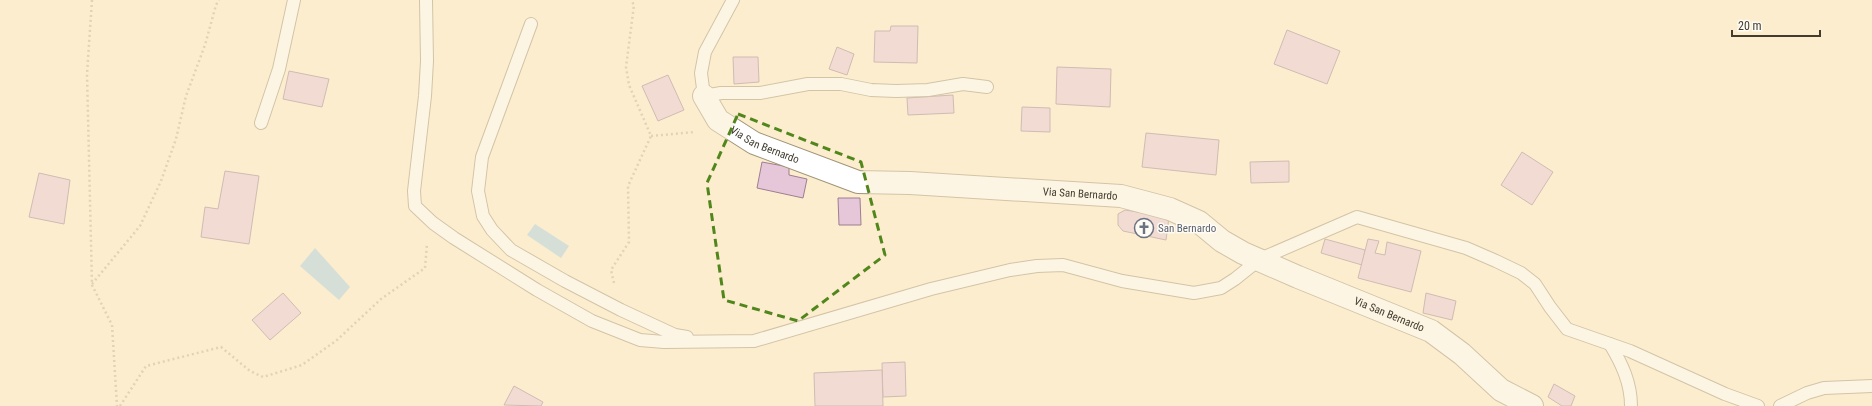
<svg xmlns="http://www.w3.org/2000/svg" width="1872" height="406" font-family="'Roboto Condensed',sans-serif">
<rect width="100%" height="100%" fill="#fbedcd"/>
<g fill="#a7cee5">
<path d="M535,224l34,22 -8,12 -34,-23z"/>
<path d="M315,248l35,39 -11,13 -39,-34z"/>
</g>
<g fill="#e6c6d9" stroke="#9d7f91">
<path d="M891,26h27l-1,37 -43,-1 1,-31h15z"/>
<path d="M1287,30l53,21 -13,33 -53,-20z"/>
<path d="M837,47l17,7 -7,21 -18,-6z"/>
<path d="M733,57h25l1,25 -25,2z"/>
<path d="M1057,67l54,2 -1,38 -54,-3z"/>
<path d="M289,71l40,8 -7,28 -39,-8z"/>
<path d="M668,75l16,35 -26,11 -16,-35z"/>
<path d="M953,95l1,18 -46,2 -1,-17z"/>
<path d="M1022,107l28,1v24l-29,-1z"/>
<path d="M1146,133l73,7 -3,35 -74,-8z"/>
<path d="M1522,152l31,20 -21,33 -31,-20z"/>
<path d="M1289,161v21l-38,1 -1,-21z"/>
<path d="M762,162l27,5v8l18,4 -4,19 -46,-10z"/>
<path d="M225,171l34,5 -10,68 -48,-7 4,-30 13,2z"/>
<path d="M39,173l31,7 -6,44 -35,-7z"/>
<path d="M838,198h22l1,27h-22z"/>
<path d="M1125,210l44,7 -3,23 -43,-9 -5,-6v-11z"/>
<path d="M1325,239l40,11 -3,15 -41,-12z"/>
<path d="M1368,239l11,2 -4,12 10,2 2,-13 34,9 -10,41 -53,-14z"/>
<path d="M283,293l18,20 -31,27 -18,-20z"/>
<path d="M1426,293l30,8 -4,19 -29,-7z"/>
<path d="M905,362l1,34 -23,1 -1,-34z"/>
<path d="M882,370l1,36h-68l-1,-33z"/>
<path d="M1554,384l21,12 -4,10h-9l-14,-9z"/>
<path d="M514,386l29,16 -2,4 -37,-1z"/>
</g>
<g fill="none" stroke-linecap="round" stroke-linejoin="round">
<g stroke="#a09476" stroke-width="14">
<g id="lane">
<path d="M426,0l1,61 -2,35 -11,95 1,15 18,17 21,15 83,52 55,31 48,19 24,2 90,-1 177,-52 79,-19 27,-4 26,-1 59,16 72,12 27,-5 14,-9 25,-20 97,-42 109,31 30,13 25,12 14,11 15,23 17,22 63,22 95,43 33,12"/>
<path d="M733,0l-28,52 -4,21 3,23 17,-3h39l48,-9h33l30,6 25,1 32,-1 35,-6 24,3"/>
<path d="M531,24l-49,133 -4,34 5,25 9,14 19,20 54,31 56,29 54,25 12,2"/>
<path d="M261,123l18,-54 15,-69"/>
<path d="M1610,344c12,20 21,39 21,62"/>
<path d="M1780,406l27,-13 17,-5 48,-2"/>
</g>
</g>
<g stroke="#a09476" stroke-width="24">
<g id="street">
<path id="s1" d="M704,96l14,24 36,23 104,39 52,1 211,13 49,13 29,13 23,19 21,12 55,24 133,54 31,23 39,36 31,16"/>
</g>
</g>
<g stroke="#c0b49a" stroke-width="2.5" stroke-dasharray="2 3" stroke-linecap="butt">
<path d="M92,0l-5,74 5,211 20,40 5,81"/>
<path d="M651,136l44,-4"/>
<path d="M614,283l-3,-13 18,-28 -1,-56 23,-50 -22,-51 -3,-18 8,-62 -3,-5"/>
<path d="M92,284l48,-58 21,-45 15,-42 10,-43 19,-51 11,-40 3,-5"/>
<path d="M120,406l26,-40 75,-19 29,24 13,6 39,-12 35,-25 44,-41 44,-31 2,-24"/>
</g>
<use href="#lane" stroke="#fff" stroke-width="12"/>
<use href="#street" stroke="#fff" stroke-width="22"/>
</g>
<path d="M0 0H1872V406H0ZM738,114l123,48 24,93 -87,66 -74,-21 -17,-117z" fill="#fbedcd" fill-opacity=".55" fill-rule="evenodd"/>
<path fill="none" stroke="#51861d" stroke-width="3" stroke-dasharray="8 5" stroke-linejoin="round" d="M738,114l123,48 24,93 -87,66 -74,-21 -17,-117z"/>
<defs>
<g id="church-ring" transform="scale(1)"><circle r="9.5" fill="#fefbf5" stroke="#6b7280" stroke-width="1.5"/><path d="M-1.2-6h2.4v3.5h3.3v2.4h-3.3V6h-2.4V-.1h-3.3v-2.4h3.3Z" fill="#6b7280"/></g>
</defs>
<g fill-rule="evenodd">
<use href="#church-ring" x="1144" y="228"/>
</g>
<g text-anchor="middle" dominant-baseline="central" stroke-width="3" stroke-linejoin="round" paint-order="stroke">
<g font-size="11" fill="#423c2f" stroke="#fefbf5">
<text stroke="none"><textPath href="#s1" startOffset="81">Via San Bernardo</textPath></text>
<text stroke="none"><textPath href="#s1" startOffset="404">Via San Bernardo</textPath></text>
<text stroke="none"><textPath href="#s1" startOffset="740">Via San Bernardo</textPath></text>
</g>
<g font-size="11" fill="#5b616d" stroke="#fefbf5" text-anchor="start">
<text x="1158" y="228">San Bernardo</text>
</g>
</g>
<path d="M1732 30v6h88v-6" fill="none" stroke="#423c2f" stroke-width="2"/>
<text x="1738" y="30" font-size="12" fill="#423c2f" stroke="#fefbf5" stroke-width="3" paint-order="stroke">20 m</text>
</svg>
